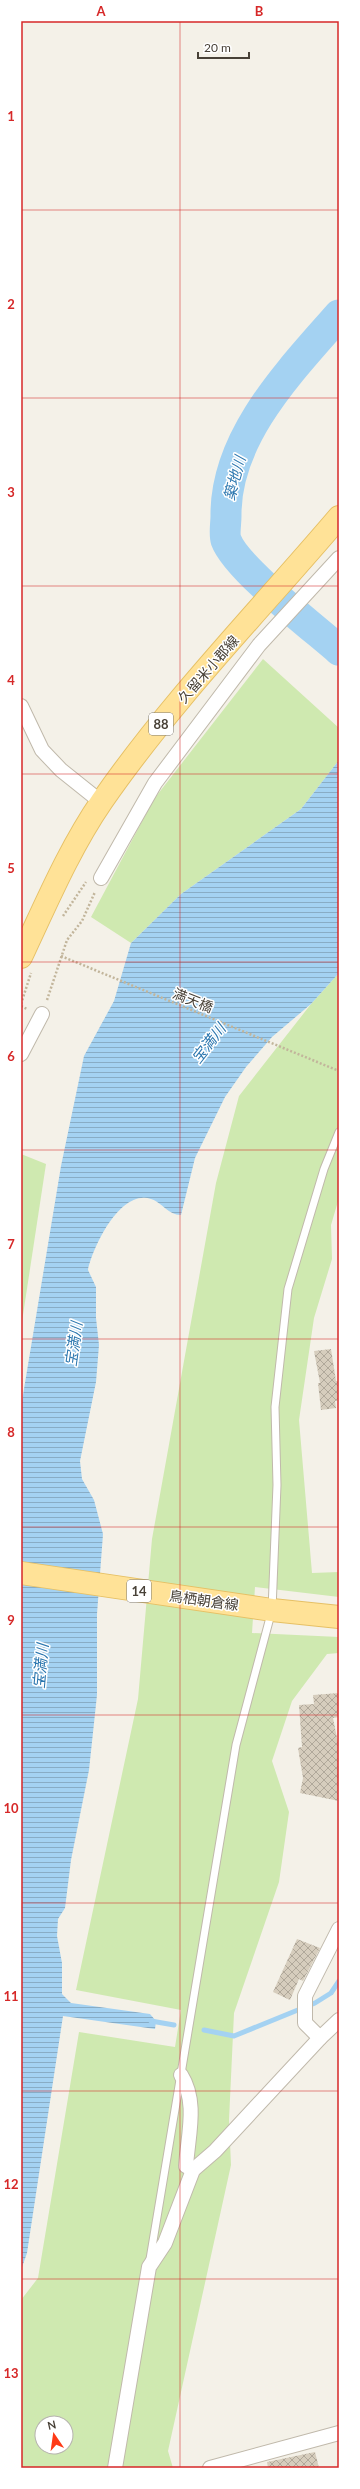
<svg xmlns="http://www.w3.org/2000/svg" width="360" height="2489" font-family="Lato,'Noto Sans JP',sans-serif">
<defs>
<pattern id="water-rules" width="6" height="5" patternUnits="userSpaceOnUse"><rect width="6" height="5" fill="#a4d2f2"/><path d="M0 2.5h6" fill="none" stroke="#88acc5"/></pattern>
<pattern id="building-cross-hatch" width="8" height="8" patternUnits="userSpaceOnUse"><rect width="8" height="8" fill="#d6cdbd"/><path d="M0 0l8 8M0 8l8-8" fill="none" stroke="#b0a89a"/></pattern>
</defs>
<rect width="100%" height="100%" fill="#f4f1e8"/>
<g fill="#cfe9b0" fill-rule="evenodd">
<path d="M263,659l76,69v32l-38,49 -120,85 -50,49 -40,-26 63,-118z"/>
<path d="M339,973v225l-8,27 1,34 -18,59 -15,102 13,153 27,-1v25l-84,-10 -3,46 87,4v16l-12,1 -35,47 -20,60 17,51 -10,70 -45,131 -5,107 2,45 -63,286 5,17h-152v-168l17,-22 41,-246 96,15 6,-37 -105,-20 62,-291 14,-160 64,-356 23,-87 72,-92zM42,2423h24v24h-24z"/>
<path d="M21,1154l25,10 -25,164z"/>
</g>
<path fill="url(#water-rules)" d="M339,760v213l-28,31 -39,33 -26,30 -21,30 -30,61 -14,57c-13,0 -18,-12 -30,-16 -31,-10 -58,48 -63,71l8,17v31l3,27 -3,37 -16,79 2,18 12,21 9,34 -6,80v81l-8,75 -18,90 -6,48 -7,11 -1,17 5,27v31l9,9 79,11 6,7 -1,8 -92,-13 -36,237 -6,17v-863l40,-241 23,-110 30,-55 17,-58 50,-49 120,-85z"/>
<g fill="none" stroke-linecap="round" stroke-linejoin="round">
<g stroke="#a4d2f2" stroke-width="5">
<path d="M151,2021l23,4"/>
<path d="M204,2030l30,6 81,-33 16,-10 8,-12"/>
</g>
<path stroke="#a4d2f2" stroke-width="31" d="M339,315c-49,56 -114,122 -113,201 0,7 -2,18 0,24 10,28 88,88 113,110"/>
</g>
<g fill="url(#building-cross-hatch)">
<path d="M331,1349l5,32h3v19l-4,1 1,7 -15,2 -3,-27h2l-6,-32z"/>
<path d="M339,1693v24l-6,1 6,30v53l-39,-8 3,-15 -5,-30 4,-1 -3,-42 15,-1 -1,-9z"/>
<path d="M297,1939l23,9 -17,33 -4,-2 -9,21 -17,-8z"/>
<path d="M315,2452l4,16h-51l-1,-6z"/>
</g>
<g fill="none" stroke-linecap="round" stroke-linejoin="round">
<g stroke="#c0b9ab" stroke-width="9">
<path id="lane" d="M150,2259l86,-514 36,-135 5,-125 -2,-78 13,-118 36,-120 15,-37"/>
</g>
<g stroke="#c0b9ab" stroke-width="16">
<g id="street">
<path d="M21,706l21,44 19,20 40,32"/>
<path d="M101,878l54,-95 104,-138 80,-87"/>
<path d="M21,1054l21,-40"/>
<path d="M320,2038l-15,-15v-27l34,-67"/>
<path d="M181,2075c17,27 7,60 5,91l7,4"/>
<path d="M115,2468l34,-201 16,-24 28,-73 22,-19 105,-113 19,-18"/>
<path d="M210,2468l129,-35"/>
</g>
</g>
<g stroke="#e6c065" stroke-width="24">
<g id="primary">
<path d="M21,957c25,-53 48,-108 81,-156 70,-101 157,-190 237,-284"/>
<path d="M21,1573l251,37 67,7"/>
</g>
</g>
<g stroke="#c2b59b" stroke-width="2.5" stroke-dasharray="2 2" stroke-linecap="butt">
<path d="M63,916l23,-34"/>
<path d="M61,956l278,115"/>
<path d="M47,1000l20,-60 15,-19 13,-29"/>
<path d="M21,1004l10,-31"/>
<path d="M21,1006l6,3"/>
</g>
<use href="#lane" stroke="#fff" stroke-width="7"/>
<use href="#street" stroke="#fff" stroke-width="14"/>
<use href="#primary" stroke="#ffe297" stroke-width="22"/>
</g>
<path fill="none" stroke="#d62828" stroke-width="1" stroke-opacity="0.55" d="M180,21v2447M21,210h318M21,398h318M21,586h318M21,774h318M21,962h318M21,1150h318M21,1339h318M21,1527h318M21,1715h318M21,1903h318M21,2091h318M21,2279h318"/>
<g text-anchor="middle" dominant-baseline="central" stroke-width="3" stroke-linejoin="round" paint-order="stroke">
<g fill="#fff" stroke="#7f7a73" stroke-width="1">
<rect x="149" y="713" width="24" height="22" rx="3"/>
<rect x="127" y="1580" width="24" height="22" rx="3"/>
</g>
<g font-size="13" font-weight="bold" fill="#484137">
<text x="161" y="724">88</text>
<text x="139" y="1591">14</text>
</g>
<g font-size="14" fill="#484137" stroke="#fff">
<text transform="translate(208 669) rotate(-49)">久留米小郡線</text>
<text transform="translate(193 1000) rotate(22)">満天橋</text>
<text transform="translate(204 1600) rotate(8)">鳥栖朝倉線</text>
</g>
<g font-size="15" font-style="italic" fill="#2c77af" stroke="#fff">
<text transform="translate(234 478) rotate(-75)">築地川</text>
<text transform="translate(208 1043) rotate(-52)">宝満川</text>
<text transform="translate(73 1344) rotate(-82)">宝満川</text>
<text transform="translate(40 1666) rotate(-85)">宝満川</text>
</g>
</g>
<rect width="360" height="2489" fill="none" stroke="#ffffff" stroke-width="44"/>
<g transform="translate(54 2435) rotate(347)"><circle r="19" fill="#ffffff" stroke="#b6b3af"/>
<path d="M0-3L7 15L0 10L-7 15Z" fill="#fe3a16"/>
<text y="-6" font-size="11" font-weight="bold" text-anchor="middle" fill="#484137">N</text>
</g>
<path d="M198 52v6h51v-6" fill="none" stroke="#484137" stroke-width="2"/>
<text x="204" y="52" font-size="12" fill="#484137" stroke="#ffffff" stroke-width="3" paint-order="stroke">20 m</text>
<rect x="22" y="22" width="316" height="2445" fill="none" stroke="#d62828" stroke-width="1.5"/>
<g font-size="13" text-anchor="middle" font-weight="bold" fill="#d62828">
<text x="101" y="16">A</text>
<text x="259" y="16">B</text>
<text x="11" y="121">1</text>
<text x="11" y="309">2</text>
<text x="11" y="497">3</text>
<text x="11" y="685">4</text>
<text x="11" y="873">5</text>
<text x="11" y="1061">6</text>
<text x="11" y="1249">7</text>
<text x="11" y="1437">8</text>
<text x="11" y="1625">9</text>
<text x="11" y="1813">10</text>
<text x="11" y="2001">11</text>
<text x="11" y="2189">12</text>
<text x="11" y="2378">13</text>
</g>
</svg>
